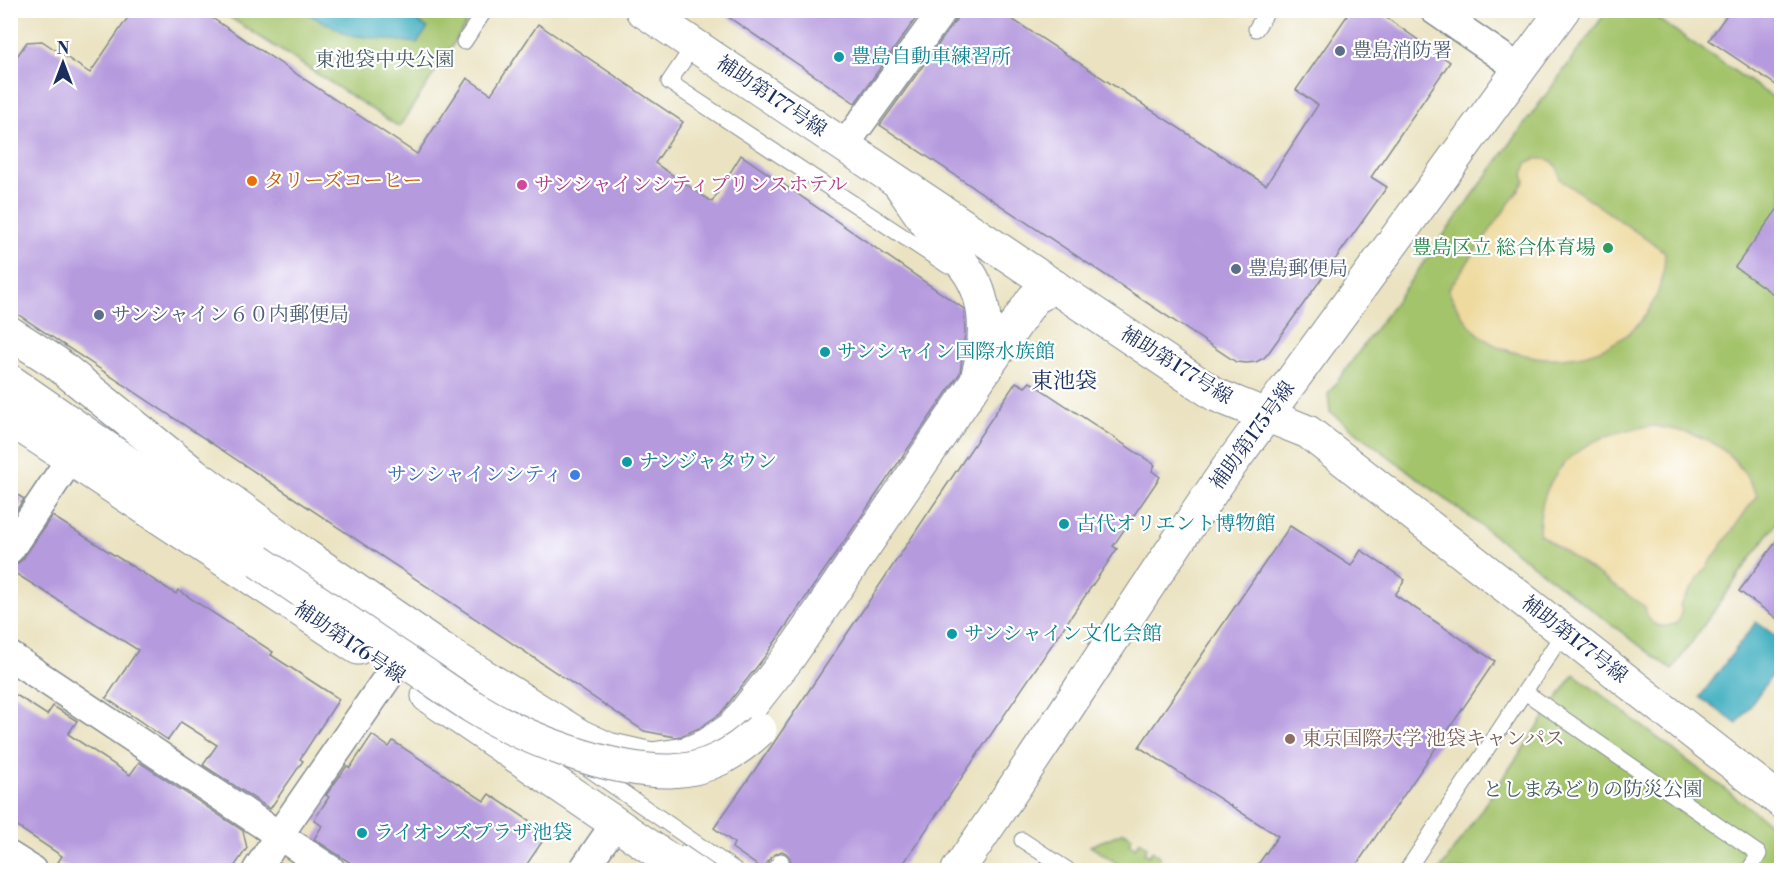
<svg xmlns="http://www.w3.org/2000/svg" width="1792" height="881" font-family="'Libre Bodoni','Noto Serif JP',serif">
<rect width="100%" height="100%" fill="#fff"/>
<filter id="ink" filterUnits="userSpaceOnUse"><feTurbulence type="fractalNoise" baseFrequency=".0167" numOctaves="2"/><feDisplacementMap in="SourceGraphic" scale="12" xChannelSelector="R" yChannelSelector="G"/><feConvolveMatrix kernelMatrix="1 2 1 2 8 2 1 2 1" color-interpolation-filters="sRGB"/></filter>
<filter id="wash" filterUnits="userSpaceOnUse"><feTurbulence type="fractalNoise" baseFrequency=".008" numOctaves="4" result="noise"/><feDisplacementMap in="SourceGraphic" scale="24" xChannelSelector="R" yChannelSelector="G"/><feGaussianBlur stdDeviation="1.35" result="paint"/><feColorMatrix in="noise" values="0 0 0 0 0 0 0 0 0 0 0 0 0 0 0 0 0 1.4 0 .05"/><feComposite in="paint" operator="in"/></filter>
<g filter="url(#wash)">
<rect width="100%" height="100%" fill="#eae2c0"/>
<g fill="#a4c46c" stroke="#607a65" stroke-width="1.5">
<path d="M220,11h255l-76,116z"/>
<path d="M1607,11h39l135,92v413l-109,154 -342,-258 -2,-18z"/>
<path d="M1574,674l207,158v38h-341z"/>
<path d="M1124,832l8,5 -3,6 6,5 5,-7 7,6 -3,6 5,3 3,-5 8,6 -3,6 9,6 4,-7 6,4 -3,4h-46l-37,-24z"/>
</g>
<g fill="#eeda9e" stroke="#84847e" stroke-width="1.5">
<path d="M1535,159c16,-1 23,3 25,20l105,73c0,79 -72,120 -144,102 -9,-2 -19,-5 -26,-9 -22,-11 -37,-33 -47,-55l77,-109 -2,-7 5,-12z"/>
<path d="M1653,426c53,7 80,20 104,69l-77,110 2,6 -5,12c-17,7 -29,3 -32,-16l-106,-73c0,-70 50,-102 114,-108z"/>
</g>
<g fill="#44b1c1" stroke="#307090" stroke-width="1.5">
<path d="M302,11h97l29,17 -11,15 -68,-8z"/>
<path d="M1756,622l25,18v23l-44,61 -37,-27z"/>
</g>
<g id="blocks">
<g fill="#b59ade">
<path d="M133,10h67l217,144 50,-76 24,16 47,-70 145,98 -28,41 57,39 29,-47 223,154 1,24 -5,40 -194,282 -46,59 -21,14 -18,8 -6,1 -31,-6 -634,-422v-243l17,-24 15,-1 48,32z"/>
<path d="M718,10h204l-67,93z"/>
<path d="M959,10h39l268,175 52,-80 -22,-15 55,-80h24l75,52 -79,115 16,10 -118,165 -5,6 -8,4 -10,1 -10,-1 -356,-237 76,-105z"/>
<path d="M1730,10h52v79l-73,-49z"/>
<path d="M1782,203v97l-47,-33z"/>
<path d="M1016,382l9,5 5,-5 125,83 -3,6 8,6 -47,69 4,3 -218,321h-104l-6,-4 2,-4 -1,-5 -4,-4 -4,-2 -9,4 -7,9 -2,6 -32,-22 2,-5 -20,-15 59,-84z"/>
<path d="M10,490l14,9 -14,20z"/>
<path d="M52,516l124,78 2,-4 95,62 -2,3 68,44 -39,60 3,2 -33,48 -67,-44 14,-20 -36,-23 -13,18 -62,-42 32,-48 -128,-80v-5l8,-2 5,-4z"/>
<path d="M1290,526l61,40 10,-16 44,30 -10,15 100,66 -142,209h-99l24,-34 -139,-89z"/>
<path d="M1782,534v88l-43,-31z"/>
<path d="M10,691l37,24 6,-9 24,15 -9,13 62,41 9,-13 104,69 4,17 -15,22h-161l-13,-8 4,-6 -52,-34z"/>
<path d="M372,735l17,12 4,-6 91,60 5,-7 59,39 -25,37h-162l-47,-31 8,-13 -8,-6 15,-23 -3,-2 21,-29 3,2z"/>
</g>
</g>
</g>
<g filter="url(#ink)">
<use href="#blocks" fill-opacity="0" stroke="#82888f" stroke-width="1.5"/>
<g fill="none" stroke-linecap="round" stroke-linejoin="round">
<g stroke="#82888f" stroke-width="17">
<g id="lane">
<path d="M1256,29l12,-19"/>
<path d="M464,42l21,-32"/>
<path d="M694,45l-25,37 279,184"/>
<path d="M1525,692l234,162 -10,16"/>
<path d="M586,767l149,103"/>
<path d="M1022,840l46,30"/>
<path d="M682,853l25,17"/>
<path d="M774,870l7,-9"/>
<path d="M1407,870l157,-238"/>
</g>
</g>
<g stroke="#82888f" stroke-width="31">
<g id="street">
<path d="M1434,10l86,59"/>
<path d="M844,146l99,-136"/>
<path d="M10,549l61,-91"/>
<path d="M10,656l321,214"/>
<path d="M10,856l22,14"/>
<path d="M257,870l22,-35 113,-164"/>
<path d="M583,870l32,-46"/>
</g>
</g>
<g stroke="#82888f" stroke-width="35">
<g id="secondary">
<path d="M642,10l574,385 92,37 474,370"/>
<path d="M10,419l348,229"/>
<path d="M428,696l256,174"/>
<path d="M958,870c92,-132 178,-270 270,-402l335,-458"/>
</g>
</g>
<g stroke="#82888f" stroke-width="35">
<g id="highway">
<path d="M899,183c13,19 26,39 41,57 8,9 18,17 25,27 24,31 22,73 13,108"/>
<path d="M10,333l45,29 139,112 112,82 146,100 128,80 28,13 44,10 34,-5 22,-9 25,-17 56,-71 244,-358 21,-13"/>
<path d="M10,381l219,152 29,28"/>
</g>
</g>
<use href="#lane" stroke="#fff" stroke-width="15"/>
<use href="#street" stroke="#fff" stroke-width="28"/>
<use href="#secondary" stroke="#fff" stroke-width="33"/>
<use href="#highway" stroke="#fff" stroke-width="33"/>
<g stroke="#82888f" stroke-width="35" stroke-linecap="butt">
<path id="highway-bridge" d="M258,561c44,30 88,60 132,90 28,18 55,38 83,56 52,32 137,65 198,64 36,-1 63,-17 89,-41"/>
</g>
<use href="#highway-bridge" stroke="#fff" stroke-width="33"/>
</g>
</g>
<g fill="#5c6f8a" stroke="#fff" stroke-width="2">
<circle cx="1340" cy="51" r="6"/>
<circle cx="1236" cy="269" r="6"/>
<circle cx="99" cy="315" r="6"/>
</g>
<g fill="#0f9aa8" stroke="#fff" stroke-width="2">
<circle cx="839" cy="57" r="6"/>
<circle cx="825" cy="352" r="6"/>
<circle cx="627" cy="462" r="6"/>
<circle cx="1064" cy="524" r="6"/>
<circle cx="952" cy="634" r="6"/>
<circle cx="362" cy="833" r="6"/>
</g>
<circle fill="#e8710a" stroke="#fff" stroke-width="2" cx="252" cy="181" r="6"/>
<circle fill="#d1479c" stroke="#fff" stroke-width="2" cx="522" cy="185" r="6"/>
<circle fill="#2e9e5b" stroke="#fff" stroke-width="2" cx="1608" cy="248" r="6"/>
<circle fill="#3f7fe0" stroke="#fff" stroke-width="2" cx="575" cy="475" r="6"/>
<circle fill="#8d6e63" stroke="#fff" stroke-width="2" cx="1290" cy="739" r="6"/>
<g text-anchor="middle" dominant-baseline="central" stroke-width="4.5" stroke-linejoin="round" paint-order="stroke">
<g font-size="20" fill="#4e5e75" stroke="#fff" text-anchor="start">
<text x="1352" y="51">豊島消防署</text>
<text x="1248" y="269">豊島郵便局</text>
<text x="111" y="315">サンシャイン６０内郵便局</text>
</g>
<g font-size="20" fill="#0d838f" stroke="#fff" text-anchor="start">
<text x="851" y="57">豊島自動車練習所</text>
<text x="837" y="352">サンシャイン国際水族館</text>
<text x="639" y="462">ナンジャタウン</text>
<text x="1076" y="524">古代オリエント博物館</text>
<text x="964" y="634">サンシャイン文化会館</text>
<text x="374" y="833">ライオンズプラザ池袋</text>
</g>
<g font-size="20" fill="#445c62" stroke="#fff">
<text x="385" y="60">東池袋中央公園</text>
<text x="1593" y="790">としまみどりの防災公園</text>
</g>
<g font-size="20" fill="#1b2f5e" stroke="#fff">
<text transform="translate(771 97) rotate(34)">補助第177号線</text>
<text transform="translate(1176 366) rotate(32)">補助第177号線</text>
<text transform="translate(1253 436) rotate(-54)">補助第175号線</text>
<text transform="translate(1574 640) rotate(38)">補助第177号線</text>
<text transform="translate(349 643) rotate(34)">補助第176号線</text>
</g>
<g font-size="20" fill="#c56008" stroke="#fff" text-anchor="start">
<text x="264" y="181">タリーズコーヒー</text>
</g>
<g font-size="20" fill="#b23c85" stroke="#fff" text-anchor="start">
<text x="534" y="185">サンシャインシティプリンスホテル</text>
</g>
<g font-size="20" fill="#27864d" stroke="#fff" text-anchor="end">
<text x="1596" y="248">豊島区立 総合体育場</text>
</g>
<g font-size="20" fill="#366cbe" stroke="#fff" text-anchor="end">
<text x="563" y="475">サンシャインシティ</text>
</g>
<g font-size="20" fill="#785e54" stroke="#fff" text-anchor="start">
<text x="1302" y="739">東京国際大学 池袋キャンパス</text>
</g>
<g font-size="22" fill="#1b2f5e" stroke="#fff">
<text x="1064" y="381">東池袋</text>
</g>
</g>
<rect width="1792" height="881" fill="none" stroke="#fff" stroke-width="36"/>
<g transform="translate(63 63)" stroke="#ffffff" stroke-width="4.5" paint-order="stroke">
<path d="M0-4.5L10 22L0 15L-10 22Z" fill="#1b2f5e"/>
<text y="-9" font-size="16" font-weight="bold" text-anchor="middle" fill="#1b2f5e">N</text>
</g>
</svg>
